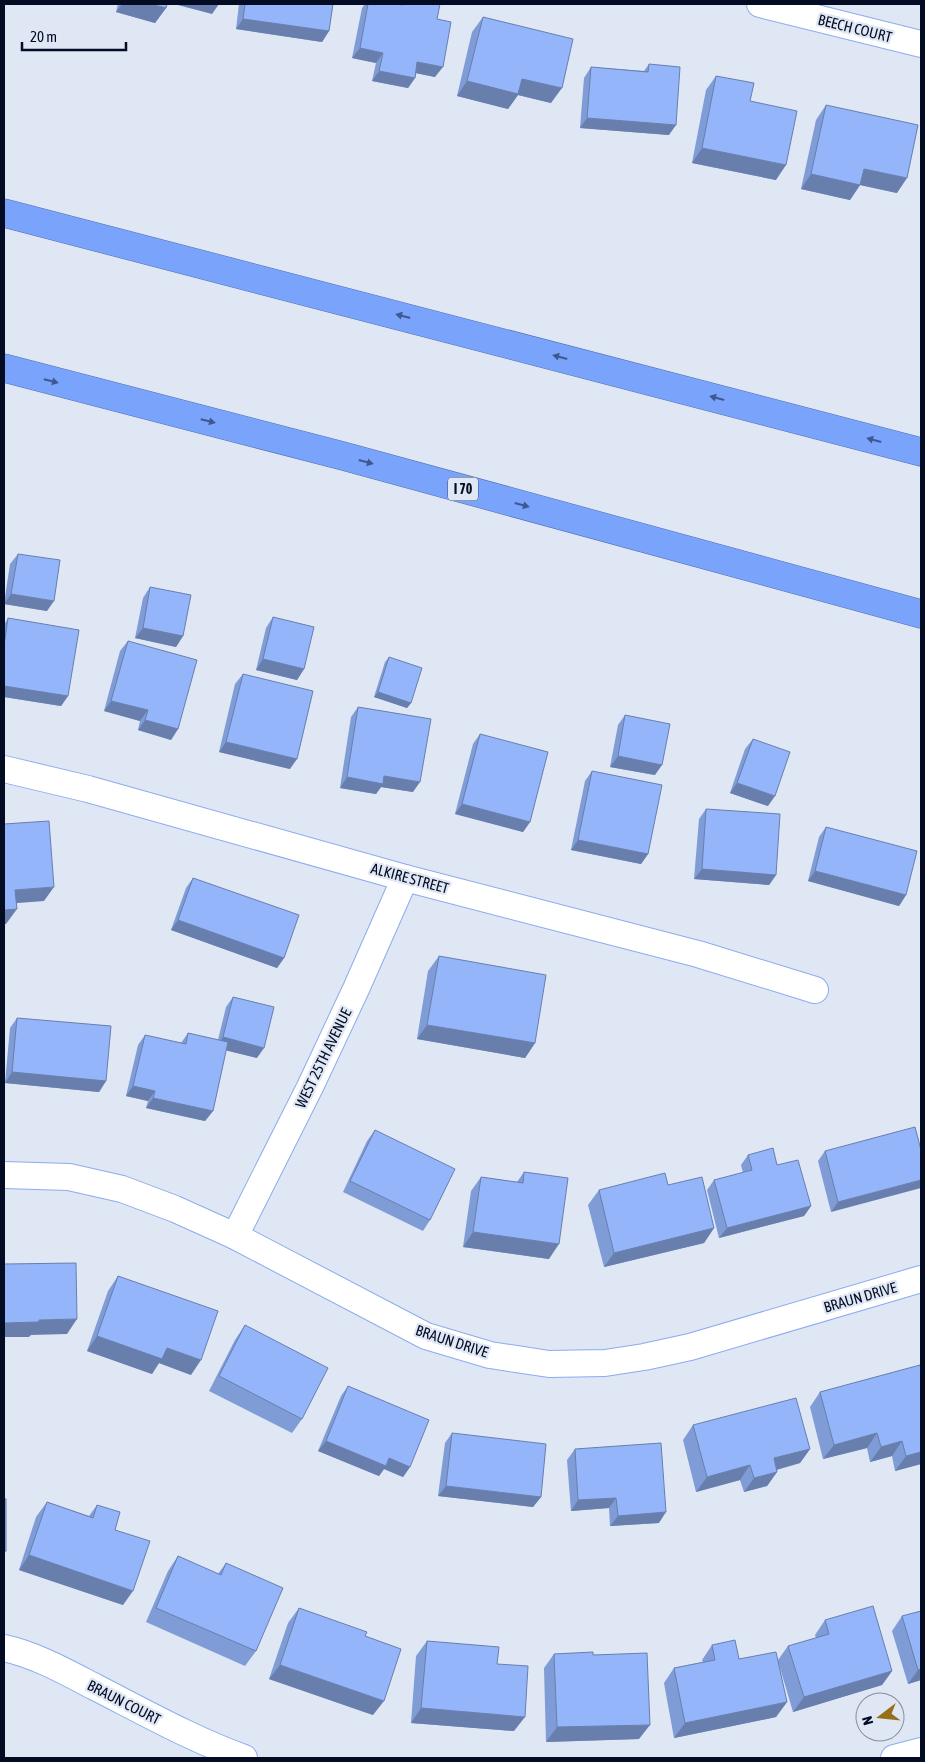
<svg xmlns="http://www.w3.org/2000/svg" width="925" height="1762" font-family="'Asap Condensed',sans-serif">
<rect width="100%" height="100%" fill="#dfe6f4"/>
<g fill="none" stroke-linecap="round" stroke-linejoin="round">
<g stroke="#8bacee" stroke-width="28">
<g id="street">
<path d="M760,4l161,40"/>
<path d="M4,769l84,20 317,89 293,76 117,36"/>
<path d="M4,1175l65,2 53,12 53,20 60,27 191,100 64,19 59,9 56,-1 39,-6 46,-10 231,-68"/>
<path d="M235,1236l75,-149 46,-98 49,-111"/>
<path d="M4,1648c32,7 62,24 91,39 49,25 97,52 149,71"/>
<path d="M894,1758l27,-7"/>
</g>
</g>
<g stroke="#516fb0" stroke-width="29">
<g id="highway">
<path d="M4,213l917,239"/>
<path d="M4,368l339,88 578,158"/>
</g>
</g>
<use href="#street" stroke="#fff" stroke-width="26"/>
<use href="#highway" stroke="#7aa4fc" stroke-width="28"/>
</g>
<g fill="#7f9cd6">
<path d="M118,4h49l-1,4 -11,15 -39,-11z"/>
<path d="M239,4h94l-4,27 -7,11 -86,-13z"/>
<path d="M365,4h75l-3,15 -2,58 -19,-4 -1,5 -7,10 -36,-7 4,-18 -24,-5 10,-50z"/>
<path d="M483,17l68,86 -33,-8 -10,14 -51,-13 15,-64z"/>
<path d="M649,64l20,71 -89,-7 4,-50 7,-11 53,4z"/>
<path d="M716,76l34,25 26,79 -84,-17 14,-73z"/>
<path d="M826,105l71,88 -37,-8 -10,15 -49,-11 15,-69z"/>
<path d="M18,554l29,57 -43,-7 6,-40z"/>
<path d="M150,587l33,49 -7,11 -41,-9 8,-40z"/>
<path d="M273,617l31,52 -7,11 -41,-10 10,-42z"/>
<path d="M8,618l60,78 -7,10 -57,-9v-72z"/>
<path d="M128,641l50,88 -7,11 -33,-10 2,-9 -36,-10 16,-60z"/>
<path d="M389,657l22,46 -4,5 -33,-11 11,-35z"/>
<path d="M243,674l47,95 -71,-17 16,-68z"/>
<path d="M358,707l55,85 -32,-5 -5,7 -36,-6 11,-71z"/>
<path d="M625,715l30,60 -45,-8 8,-42z"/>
<path d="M480,734l50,88 -7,10 -68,-18 18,-70z"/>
<path d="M753,739l15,67 -38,-13 15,-44z"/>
<path d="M592,771l56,83 -7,10 -70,-14 14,-69z"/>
<path d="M706,809l70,66 -7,10 -75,-6 5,-60z"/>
<path d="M826,827l80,68 -7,11 -91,-25 11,-44z"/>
<path d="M193,878l91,80 -7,10 -106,-38 15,-42z"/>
<path d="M439,956l96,87 -10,15 -108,-19 11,-68z"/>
<path d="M233,997l24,61 -31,-8 -13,61 -8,10 -59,-13 2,-7 -22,-5 12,-51 7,-10 36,8 7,-10 30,7 8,-33z"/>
<path d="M17,1018l89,63 -7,11 -94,-9 5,-55z"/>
<path d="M375,1130l55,90 -7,11 -80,-39 24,-51z"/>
<path d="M921,1150l-90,62 -13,-51 7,-10z"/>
<path d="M748,1155l29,10 34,41 -7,10 -85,22 -12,-48 7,-10 29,-7 -2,-8z"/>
<path d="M524,1172l25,87 -86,-12 8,-56 10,-14 36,5z"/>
<path d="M668,1185l46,43 -10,15 -100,24 -16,-62 11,-15z"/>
<path d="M118,1276l73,99 -32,-12 -7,11 -65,-23 21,-60z"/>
<path d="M245,1325l57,94 -10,14 -83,-42 26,-51z"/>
<path d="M921,1370v94l-26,7 -3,-15 -22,6 -3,-14 -44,11 -13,-52 10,-15z"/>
<path d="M348,1386l62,81 -7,10 -19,-8 -5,7 -61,-25 23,-55z"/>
<path d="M693,1425l117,24 -10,14 -23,7v2l-10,14 -23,6 -4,-12 -44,12 -13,-52z"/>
<path d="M452,1433l89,64 -8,10 -95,-11 7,-53z"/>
<path d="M575,1449l84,74 -49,3 -1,-18 -38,3 -4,-51z"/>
<path d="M47,1502l42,14 8,-11 18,25 8,75 -104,-35 17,-53z"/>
<path d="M178,1556l40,18 8,-11 30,88 -11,15 -99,-44 22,-51z"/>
<path d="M299,1608l66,28 8,79 -104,-36 19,-56z"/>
<path d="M921,1611v69l-13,4 -16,-53 10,-15z"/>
<path d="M825,1620l67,51 -10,14 -89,27 -15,-51 9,41 -11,15 -102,21 -10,-55 10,-15 29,-6 -1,-2 10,-15 27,14 39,1 10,-14 28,-8 -1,-3z"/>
<path d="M427,1641l70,23 17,67 -103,-8 5,-67z"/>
<path d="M554,1654l39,1 46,84 -93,3 -2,-74z"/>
</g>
<g fill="#687fae">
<path d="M122,4h28l16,4 -11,15 -39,-11z"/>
<path d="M174,4h45l-7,10z"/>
<path d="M243,19l86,12 -7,11 -86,-13z"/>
<path d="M360,48l23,5 -7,10 -24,-5z"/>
<path d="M417,62l26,5 -8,10 -25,-5z"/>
<path d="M379,71l36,7 -7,10 -36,-7z"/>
<path d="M522,79l40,9 -11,15 -33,-8 -10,14 -51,-13 10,-15z"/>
<path d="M587,118l89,7 -7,10 -89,-7z"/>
<path d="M702,148l84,17 -10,15 -84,-17z"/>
<path d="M864,169l43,9 -10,15 -37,-8 -10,15 -49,-11 10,-15z"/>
<path d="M11,594l43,7 -7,10 -43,-7z"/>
<path d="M143,628l40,8 -7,11 -41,-9z"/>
<path d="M263,659l41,10 -7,11 -41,-10z"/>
<path d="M4,686l64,10 -7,10 -57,-9z"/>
<path d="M378,692l33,11 -4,5 -33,-11z"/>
<path d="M111,701l37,9 -8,11 -36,-10z"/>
<path d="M145,720l33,9 -7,11 -33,-10z"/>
<path d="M226,742l71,17 -7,10 -71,-17z"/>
<path d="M618,756l44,9 -7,10 -45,-8z"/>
<path d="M384,776l36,6 -7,10 -32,-5 -5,7 -36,-6 7,-11z"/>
<path d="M737,783l38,13 -7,10 -38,-13z"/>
<path d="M462,804l68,18 -7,10 -68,-18z"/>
<path d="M578,840l70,14 -7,10 -70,-14z"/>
<path d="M702,869l74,6 -7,10 -75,-6z"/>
<path d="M815,871l91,24 -7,11 -91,-25z"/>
<path d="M54,887l-10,14 -39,3 10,-14z"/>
<path d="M17,909l-11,15h-2v-14z"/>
<path d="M178,920l106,38 -7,10 -106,-38z"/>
<path d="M427,1025l108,18 -10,15 -108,-19z"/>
<path d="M223,1037l41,11 -7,10 -41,-10z"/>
<path d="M12,1072l94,9 -7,11 -94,-9z"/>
<path d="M133,1086l22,5 -7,10 -22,-5z"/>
<path d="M153,1098l60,13 -8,10 -59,-13z"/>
<path d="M921,1180v8l-90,24 7,-10z"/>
<path d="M811,1206l-7,10 -85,22 8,-10z"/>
<path d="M714,1228l-10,15 -100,24 10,-14z"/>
<path d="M473,1232l86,12 -10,15 -86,-12z"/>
<path d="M77,1319l-10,15 -36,1 -2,2h-25v-14l35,-3z"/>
<path d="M97,1336l70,12 34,12 -10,15 -32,-12 -7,11 -65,-23z"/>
<path d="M877,1433l-10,15 -44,11 11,-14z"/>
<path d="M326,1441l63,17 21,9 -7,10 -19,-8 -5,7 -61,-25z"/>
<path d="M902,1441l-10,15 -22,6 11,-15z"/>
<path d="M810,1449l-10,14 -36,10 10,-15z"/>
<path d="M921,1452v12l-26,7 11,-15z"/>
<path d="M750,1465l-10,15 -44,12 11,-15z"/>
<path d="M777,1472l-10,14 -23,6 10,-14z"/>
<path d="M446,1486l95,11 -8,10 -95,-11z"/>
<path d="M616,1498l-7,10 -38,3 7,-11z"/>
<path d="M666,1512l-7,11 -49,3 8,-10z"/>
<path d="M29,1555l104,36 -10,14 -104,-35z"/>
<path d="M280,1665l104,36 -11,14 -104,-36z"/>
<path d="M921,1669v11l-13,4 10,-14z"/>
<path d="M892,1671l-10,14 -89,27 11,-15z"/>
<path d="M787,1702l-11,15 -102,21 11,-15z"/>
<path d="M421,1708l104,9 -11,14 -103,-8z"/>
<path d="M650,1725l-11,14 -93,3 11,-15z"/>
</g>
<g fill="#94b5f9" stroke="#687fae">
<path d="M150,4h17l-1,4z"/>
<path d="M245,4h88l-4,27 -86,-12z"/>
<path d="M368,4h29l6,1 1,-1h36l-3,15 14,3 -8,45 -26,-5 -2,16 -36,-7 4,-18 -23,-5z"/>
<path d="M483,17l90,22 -11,49 -40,-9 -4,15 -51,-13z"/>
<path d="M649,64l31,3 -4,58 -89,-7 4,-51 57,5z"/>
<path d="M716,76l38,7 -4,18 47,10 -11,54 -84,-17z"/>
<path d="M826,105l92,20 -11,53 -43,-9 -4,16 -49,-11z"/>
<path d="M18,554l42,6 -6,41 -43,-7z"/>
<path d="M150,587l41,8 -8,41 -40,-8z"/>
<path d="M273,617l41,10 -10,42 -41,-10z"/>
<path d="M8,618l71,12 -11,66 -64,-10v-41z"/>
<path d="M128,641l69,19 -19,69 -33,-9 3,-10 -37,-9z"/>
<path d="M389,657l33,11 -11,35 -33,-11z"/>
<path d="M243,674l70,17 -16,68 -71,-17z"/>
<path d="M358,707l73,12 -11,63 -36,-6 -1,8 -36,-7z"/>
<path d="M625,715l45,9 -8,41 -44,-9z"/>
<path d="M480,734l68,18 -18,70 -68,-18z"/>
<path d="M753,739l37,13 -15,44 -38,-13z"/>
<path d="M592,771l70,14 -14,69 -70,-14z"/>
<path d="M706,809l74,5 -4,61 -74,-6z"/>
<path d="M49,821l5,66 -39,3 2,19 -13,1v-86z"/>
<path d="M826,827l91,24 -11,44 -91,-24z"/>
<path d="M193,878l106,37 -15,43 -106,-38z"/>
<path d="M439,956l107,19 -11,68 -108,-18z"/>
<path d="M233,997l41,10 -10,41 -41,-11z"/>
<path d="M17,1018l94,8 -5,55 -94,-9z"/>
<path d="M188,1033l40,9 -15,69 -60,-13 2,-7 -22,-5 12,-51 41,9z"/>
<path d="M915,1127l6,23v30l-83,22 -13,-51z"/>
<path d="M375,1130l80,39 -25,51 -80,-39z"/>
<path d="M773,1148l4,17 21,-5 13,46 -84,22 -13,-48 38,-10 -4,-15z"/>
<path d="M524,1172l44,6 -9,66 -86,-12 8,-55 42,6z"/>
<path d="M665,1173l3,12 34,-8 12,51 -100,25 -15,-63z"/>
<path d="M76,1263l1,56 -38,1v2l-35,1v-59z"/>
<path d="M118,1276l100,35 -17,49 -34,-12 -5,11 -65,-23z"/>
<path d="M245,1325l83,43 -26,51 -83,-43z"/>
<path d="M920,1365l1,5v82l-15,4 -4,-15 -21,6 -4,-14 -43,12 -14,-53z"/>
<path d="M348,1386l81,34 -19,47 -21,-9 -3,8 -60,-25z"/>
<path d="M796,1398l14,51 -36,9 3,14 -23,6 -4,-13 -43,12 -14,-52z"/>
<path d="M452,1433l94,11 -5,53 -95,-11z"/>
<path d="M661,1443l5,69 -48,4 -2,-18 -38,2 -3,-51z"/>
<rect x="4" y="1499" width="2" height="52"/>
<path d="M47,1502l46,16 4,-13 23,7 -5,18 35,11 -17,50 -104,-36z"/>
<path d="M178,1556l43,19 5,-12 57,25 -27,63 -100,-43z"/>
<path d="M873,1606l19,65 -88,26 -16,-51 41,-12 -4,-14z"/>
<path d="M299,1608l68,24 -2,4 36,13 -17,52 -104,-36z"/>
<path d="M921,1611v58l-3,1 -16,-54z"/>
<path d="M735,1640l4,19 37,-7 11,50 -102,21 -11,-55 41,-8 -3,-15z"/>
<path d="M427,1641l72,6 -2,17 31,2 -3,51 -104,-9z"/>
<path d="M593,1652v3l54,-2 3,72 -93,2 -3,-73z"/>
</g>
<defs><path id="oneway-solid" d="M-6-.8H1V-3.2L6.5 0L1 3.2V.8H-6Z" transform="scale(1.25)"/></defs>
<g fill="#3f5890">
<use href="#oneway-solid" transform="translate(403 316) rotate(-165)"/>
<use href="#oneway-solid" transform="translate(560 357) rotate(-165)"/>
<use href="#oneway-solid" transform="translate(51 381) rotate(14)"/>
<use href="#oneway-solid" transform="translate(717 398) rotate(-165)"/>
<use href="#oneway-solid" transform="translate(208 421) rotate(14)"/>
<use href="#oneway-solid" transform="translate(874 440) rotate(-165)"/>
<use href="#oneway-solid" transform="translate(366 462) rotate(15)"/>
<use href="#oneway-solid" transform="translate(522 505) rotate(15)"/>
</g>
<g text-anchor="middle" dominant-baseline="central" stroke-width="4.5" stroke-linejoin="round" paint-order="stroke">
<rect fill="#dfe6f4" stroke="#464d62" stroke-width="1" x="448" y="477.5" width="30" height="23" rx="4"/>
<g font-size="14" font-weight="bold" fill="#040c24">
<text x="463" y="489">I 70</text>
</g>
<g font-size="15" fill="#040c24" stroke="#dfe6f4">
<text transform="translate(855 28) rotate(14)">BEECH COURT</text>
<text transform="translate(410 878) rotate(15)">ALKIRE STREET</text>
<text transform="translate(323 1058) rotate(-64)">WEST 25TH AVENUE</text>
<text transform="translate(860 1297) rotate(-16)">BRAUN DRIVE</text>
<text transform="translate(452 1341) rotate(18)">BRAUN DRIVE</text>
<text transform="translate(124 1702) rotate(27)">BRAUN COURT</text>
</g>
</g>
<rect width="925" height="1762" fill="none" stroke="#040c24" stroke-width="10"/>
<g transform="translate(880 1717) rotate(254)"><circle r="24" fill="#dfe6f4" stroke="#878fa1"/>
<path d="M0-4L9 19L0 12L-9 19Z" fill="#957019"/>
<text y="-8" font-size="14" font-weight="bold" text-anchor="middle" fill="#040c24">N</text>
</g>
<path d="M22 42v8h104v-8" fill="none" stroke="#040c24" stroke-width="2.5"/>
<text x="30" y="42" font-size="15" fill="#040c24" stroke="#dfe6f4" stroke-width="4" paint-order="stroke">20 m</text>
</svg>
